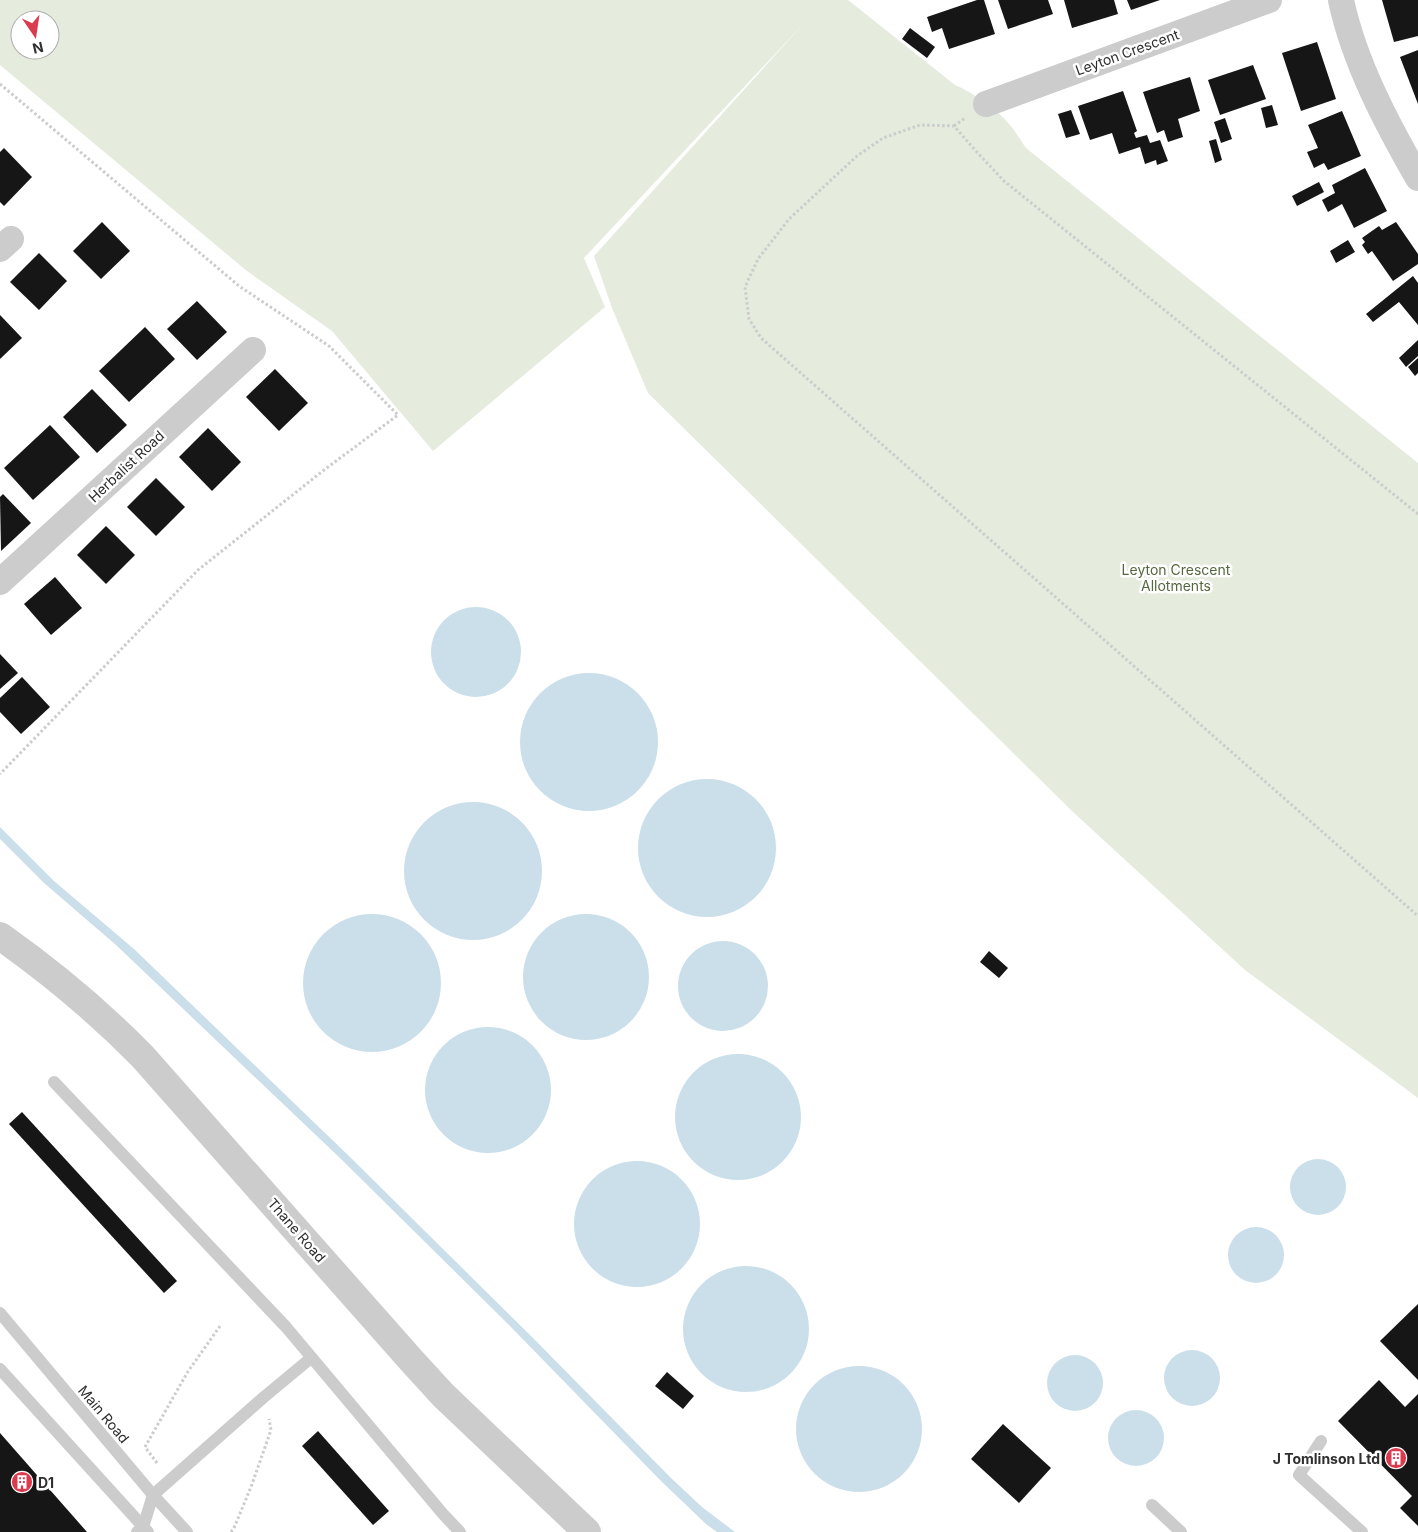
<svg xmlns="http://www.w3.org/2000/svg" width="1418" height="1532" font-family="Inter,sans-serif">
<rect width="100%" height="100%" fill="#fff"/>
<path fill="#e5ebdd" fill-rule="evenodd" d="M0,0h848l107,85c17,7 43,25 55,40 6,7 11,16 16,23l392,315v635l-173,-128 -172,-158 -425,-419 -36,-85 -18,-52 211,-234 -221,236 21,49 -172,144 -101,-120 -85,-60 -247,-206zM20,20h30v30h-30z"/>
<g fill="#cbdfea">
<circle cx="476" cy="652" r="45"/>
<circle cx="589" cy="742" r="69"/>
<circle cx="707" cy="848" r="69"/>
<circle cx="473" cy="871" r="69"/>
<path d="M0,827l54,54 80,68 217,209 185,183 135,137 31,29 33,25h-18l-11,-8 -45,-43 -152,-156 -168,-166 -225,-214 -72,-62 -44,-44z"/>
<circle cx="372" cy="983" r="69"/>
<circle cx="586" cy="977" r="63"/>
<circle cx="723" cy="986" r="45"/>
<circle cx="488" cy="1090" r="63"/>
<circle cx="738" cy="1117" r="63"/>
<circle cx="1318" cy="1187" r="28"/>
<circle cx="637" cy="1224" r="63"/>
<circle cx="1256" cy="1255" r="28"/>
<circle cx="746" cy="1329" r="63"/>
<circle cx="1192" cy="1378" r="28"/>
<circle cx="1075" cy="1383" r="28"/>
<circle cx="859" cy="1429" r="63"/>
<circle cx="1136" cy="1438" r="28"/>
</g>
<g fill="#161616">
<path d="M977,0h7l11,34 -46,15 -7,-21 -10,4 -5,-15z"/>
<path d="M998,0h50l5,14 -45,15z"/>
<path d="M1064,0h50l4,14 -46,14z"/>
<path d="M1127,0h33l-29,10z"/>
<path d="M1382,0h36v36l-24,6z"/>
<path d="M910,28l25,19 -8,11 -25,-19z"/>
<path d="M1317,42l19,57 -35,12 -19,-58z"/>
<path d="M1418,50v54l-18,-47z"/>
<path d="M1253,65l13,34 -46,16 -12,-35z"/>
<path d="M1190,77l10,34 -22,8 5,18 -15,5 -4,-12 -7,3 -14,-41z"/>
<path d="M1123,91l14,40 -3,2 2,5 11,-3 3,8 10,-3 8,21 -11,4 -1,-5 -11,4 -5,-17 -21,7 -7,-21 -22,7 -12,-34z"/>
<path d="M1272,105l6,20 -12,3 -5,-20z"/>
<path d="M1071,110l9,24 -14,4 -8,-24z"/>
<path d="M1342,111l19,45 -33,14 -4,-7 -10,5 -7,-16 11,-4 -10,-23z"/>
<path d="M1225,118l7,21 -11,4 -7,-21z"/>
<path d="M1216,139l6,21 -7,3 -6,-22z"/>
<path d="M4,148l28,29 -28,29 -4,-4v-50z"/>
<path d="M1365,168l22,43 -33,17 -12,-24 -14,8 -6,-12 13,-7 -3,-8z"/>
<path d="M1319,182l5,10 -27,14 -5,-10z"/>
<path d="M102,222l28,29 -29,28 -28,-28z"/>
<path d="M1396,222l22,32v10l-25,17 -21,-30 -4,3 -6,-9 3,-3 -3,-4 17,-12 3,4z"/>
<path d="M1348,240l7,12 -19,11 -6,-12z"/>
<path d="M39,253l28,28 -28,29 -29,-28z"/>
<path d="M1413,276l5,7v42l-19,-23 -26,20 -7,-8z"/>
<path d="M197,301l30,31 -30,28 -30,-31z"/>
<path d="M0,315l22,23 -22,21z"/>
<path d="M145,327l30,32 -46,43 -30,-31z"/>
<path d="M1418,340v16l-12,11 -7,-9z"/>
<path d="M1418,358v15l-3,3 -7,-9z"/>
<path d="M275,369l33,34 -29,28 -33,-34z"/>
<path d="M92,389l35,36 -30,28 -34,-36z"/>
<path d="M50,425l30,32 -47,43 -29,-32z"/>
<path d="M208,428l33,34 -29,29 -33,-34z"/>
<path d="M156,478l29,29 -29,29 -29,-29z"/>
<path d="M3,494l28,29 -30,28 -1,-54z"/>
<path d="M106,526l29,29 -29,29 -29,-29z"/>
<path d="M55,577l27,31 -31,27 -27,-31z"/>
<path d="M0,654l18,19 -18,16z"/>
<path d="M22,677l28,30 -29,27 -21,-22v-14z"/>
<path d="M989,951l19,17 -9,10 -19,-16z"/>
<path d="M22,1112l155,169 -13,12 -155,-169z"/>
<path d="M1418,1304v76l-38,-39z"/>
<path d="M667,1372l27,24 -11,13 -28,-23z"/>
<path d="M1379,1380l26,27 13,-13v132l-18,-18 12,-12 -74,-75z"/>
<path d="M1003,1424l48,44 -32,35 -48,-44z"/>
<path d="M318,1431l71,80 -16,14 -71,-79z"/>
<path d="M0,1433l87,99h-87z"/>
</g>
<g fill="none" stroke-linecap="round" stroke-linejoin="round">
<g stroke="#ccc" stroke-width="3" stroke-dasharray="2.5 2.5" stroke-linecap="butt">
<path d="M0,84l239,202 90,60 69,69 -74,55 -126,100 -198,204"/>
<path d="M954,126l11,-8"/>
<path d="M1418,514l-414,-333 -29,-31 -21,-24 -34,-1 -37,13 -26,18 -68,63 -31,40 -13,28 4,32 12,19 657,578"/>
<path d="M157,1463l-12,-16 42,-74 33,-47"/>
<path d="M231,1532l3,-4 17,-41 20,-57 -2,-11"/>
</g>
<g stroke="#ccc" stroke-width="12">
<path d="M54,1082l232,245 157,187 17,18"/>
<path d="M0,1313l153,182 34,37"/>
<path d="M0,1369l148,163"/>
<path d="M1321,1441l-22,34 63,57"/>
<path d="M1152,1505l29,27"/>
<path d="M137,1532l6,-5 10,-32 111,-98 47,-39"/>
</g>
<g stroke="#ccc" stroke-width="26">
<path d="M1341,0c13,62 46,124 77,178"/>
<path d="M986,104l283,-104"/>
<path d="M0,249l11,-10"/>
<path d="M0,582l253,-232"/>
</g>
<path stroke="#ccc" stroke-width="28" d="M0,936c51,36 99,76 143,121l268,303 32,35 144,137"/>
</g>
<defs>
<g id="building-disc" transform="scale(1.125)"><circle r="9.5" fill="#db3b4e" stroke="#fff"/><path d="M-4-6H4V6H1V3H-1V6H-4ZM-2.5-4.3h1.7v1.8h-1.7ZM.8-4.3h1.7v1.8H.8ZM-2.5-1h1.7V.8h-1.7ZM.8-1h1.7V.8H.8Z" fill="#fff"/></g>
</defs>
<g fill-rule="evenodd">
<use href="#building-disc" x="1396" y="1458"/>
<use href="#building-disc" x="22" y="1482"/>
</g>
<g text-anchor="middle" dominant-baseline="central" stroke-width="5" stroke-linejoin="round" paint-order="stroke">
<g font-size="14" fill="#2f2f2f" stroke="#fff">
<text transform="translate(1127 52) rotate(-20)">Leyton Crescent</text>
<text transform="translate(126 466) rotate(-43)">Herbalist Road</text>
<text transform="translate(297 1230) rotate(49)">Thane Road</text>
<text transform="translate(104 1414) rotate(50)">Main Road</text>
</g>
<g font-size="14" fill="#54683e" stroke="#fff">
<text x="1176" y="569">Leyton Crescent<tspan x="1176" dy="16">Allotments</tspan></text>
</g>
<g font-size="14" font-weight="bold" fill="#2f2f2f" stroke="#fff" text-anchor="end">
<text x="1380" y="1458">J Tomlinson Ltd</text>
<text x="38" y="1482" text-anchor="start">D1</text>
</g>
</g>
<g transform="translate(35 35) rotate(167)"><circle r="24" fill="#ffffff" stroke="#acacac"/>
<path d="M0-4L9 19L0 12L-9 19Z" fill="#db3b4e"/>
<text y="-8" font-size="14" font-weight="bold" text-anchor="middle" fill="#2f2f2f">N</text>
</g>
</svg>
